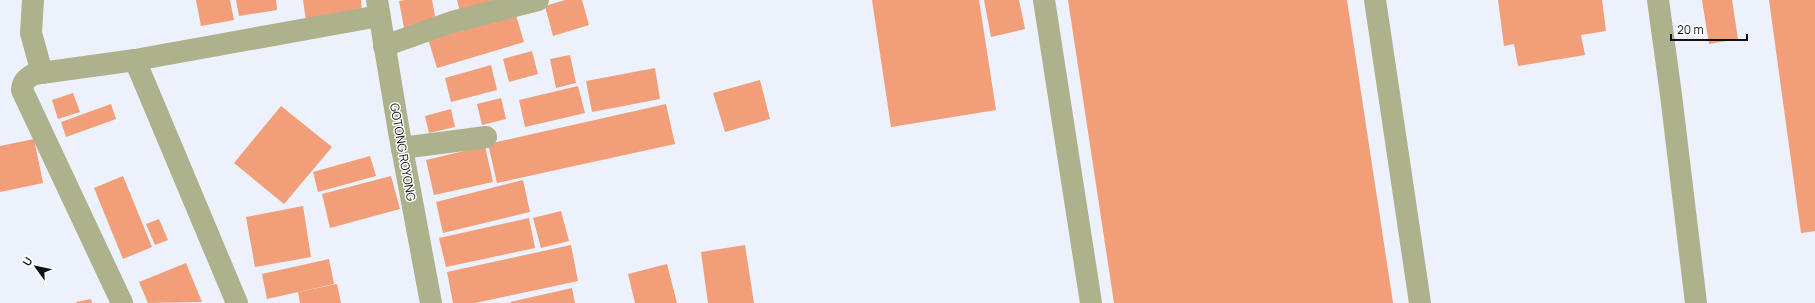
<svg xmlns="http://www.w3.org/2000/svg" width="1815" height="303" font-family="Manrope,sans-serif">
<rect width="100%" height="100%" fill="#ecf1fc"/>
<g fill="#f29e78">
<path d="M196,0h34l4,20 -33,6z"/>
<path d="M236,0h40l1,10 -38,6z"/>
<path d="M303,0h58l1,11 -56,10z"/>
<path d="M405,0h27l5,27 -32,6 -6,-32z"/>
<path d="M457,0h53l-50,12z"/>
<path d="M565,0h17l7,25 -36,11 -8,-30z"/>
<path d="M872,0h107l17,110 -105,17z"/>
<path d="M984,0h35l6,29 -34,8z"/>
<path d="M1068,0h279l46,303h-279z"/>
<path d="M1498,0h104l4,31 -25,4 4,20 -67,11 -4,-22 -10,2z"/>
<path d="M1702,0h30l6,39 -29,5z"/>
<path d="M1769,0h46v231l-14,2z"/>
<path d="M515,12l9,30 -87,26 -9,-29z"/>
<path d="M532,51l6,23 -29,8 -6,-23z"/>
<path d="M570,55l6,28 -20,5 -6,-29z"/>
<path d="M491,65l6,25 -46,12 -6,-24z"/>
<path d="M655,68l5,31 -68,13 -6,-31z"/>
<path d="M760,80l10,39 -45,13 -12,-39z"/>
<path d="M578,86l7,27 -60,14 -6,-27z"/>
<path d="M73,93l7,19 -22,7 -6,-19z"/>
<path d="M501,98l5,21 -24,6 -5,-21z"/>
<path d="M111,104l5,15 -50,18 -5,-15z"/>
<path d="M666,104l9,40 -178,39 -9,-39z"/>
<path d="M281,106l51,41 -48,57 -50,-41z"/>
<path d="M451,109l4,18 -26,6 -4,-17z"/>
<path d="M34,139l9,44 -43,9v-46z"/>
<path d="M485,146l8,36 -59,13 -8,-35z"/>
<path d="M370,156l6,20 -58,16 -5,-20z"/>
<path d="M123,176l29,71 -29,12 -29,-71z"/>
<path d="M391,176l9,33 -70,19 -8,-34z"/>
<path d="M523,180l7,32 -87,21 -7,-31z"/>
<path d="M303,206l8,51 -56,10 -9,-50z"/>
<path d="M561,211l8,30 -28,7 -8,-30z"/>
<path d="M529,218l6,30 -89,19 -7,-29z"/>
<path d="M159,219l9,21 -13,5 -9,-21z"/>
<path d="M571,245l7,36 -103,22h-22l-6,-31z"/>
<path d="M745,245l9,58h-46l-7,-51z"/>
<path d="M329,259l5,25 -67,15 -5,-25z"/>
<path d="M186,263l16,39 -54,1 -9,-21z"/>
<path d="M667,264l10,39h-42l-7,-29z"/>
<path d="M337,284l4,19h-41l-2,-11z"/>
<path d="M572,288l3,15h-64l-1,-1z"/>
<path d="M91,299l1,4h-15l-1,-1z"/>
</g>
<g fill="none" stroke-linecap="round" stroke-linejoin="round">
<g stroke="#adb18c" stroke-width="22">
<path d="M33,0l-2,33 11,40"/>
<path d="M377,0l22,132 32,171"/>
<path d="M1044,0l47,303"/>
<path d="M1375,0l45,303"/>
<path d="M1658,0l13,95 25,208"/>
<path d="M384,46l68,-24 86,-22"/>
<path d="M135,60l102,243"/>
<path d="M402,148l84,-11"/>
<path d="M122,303l-100,-213c0,-8 5,-12 12,-16l101,-14 244,-44"/>
</g>
</g>
<g text-anchor="middle" dominant-baseline="central" stroke-width="3" stroke-linejoin="round" paint-order="stroke">
<g font-size="12" fill="#0e1013" stroke="#fff">
<text transform="translate(403 152) rotate(80)">GOTONG ROYONG</text>
</g>
</g>
<g transform="translate(36 267) rotate(303)" stroke="#ffffff" stroke-width="3" paint-order="stroke">
<path d="M0-3L7 15L0 10L-7 15Z" fill="#0e1013"/>
<text y="-6" font-size="11" font-weight="bold" text-anchor="middle" fill="#0e1013">U</text>
</g>
<path d="M1671 34v6h76v-6" fill="none" stroke="#0e1013" stroke-width="2"/>
<text x="1677" y="34" font-size="12" fill="#0e1013" stroke="#ffffff" stroke-width="3" paint-order="stroke">20 m</text>
</svg>
